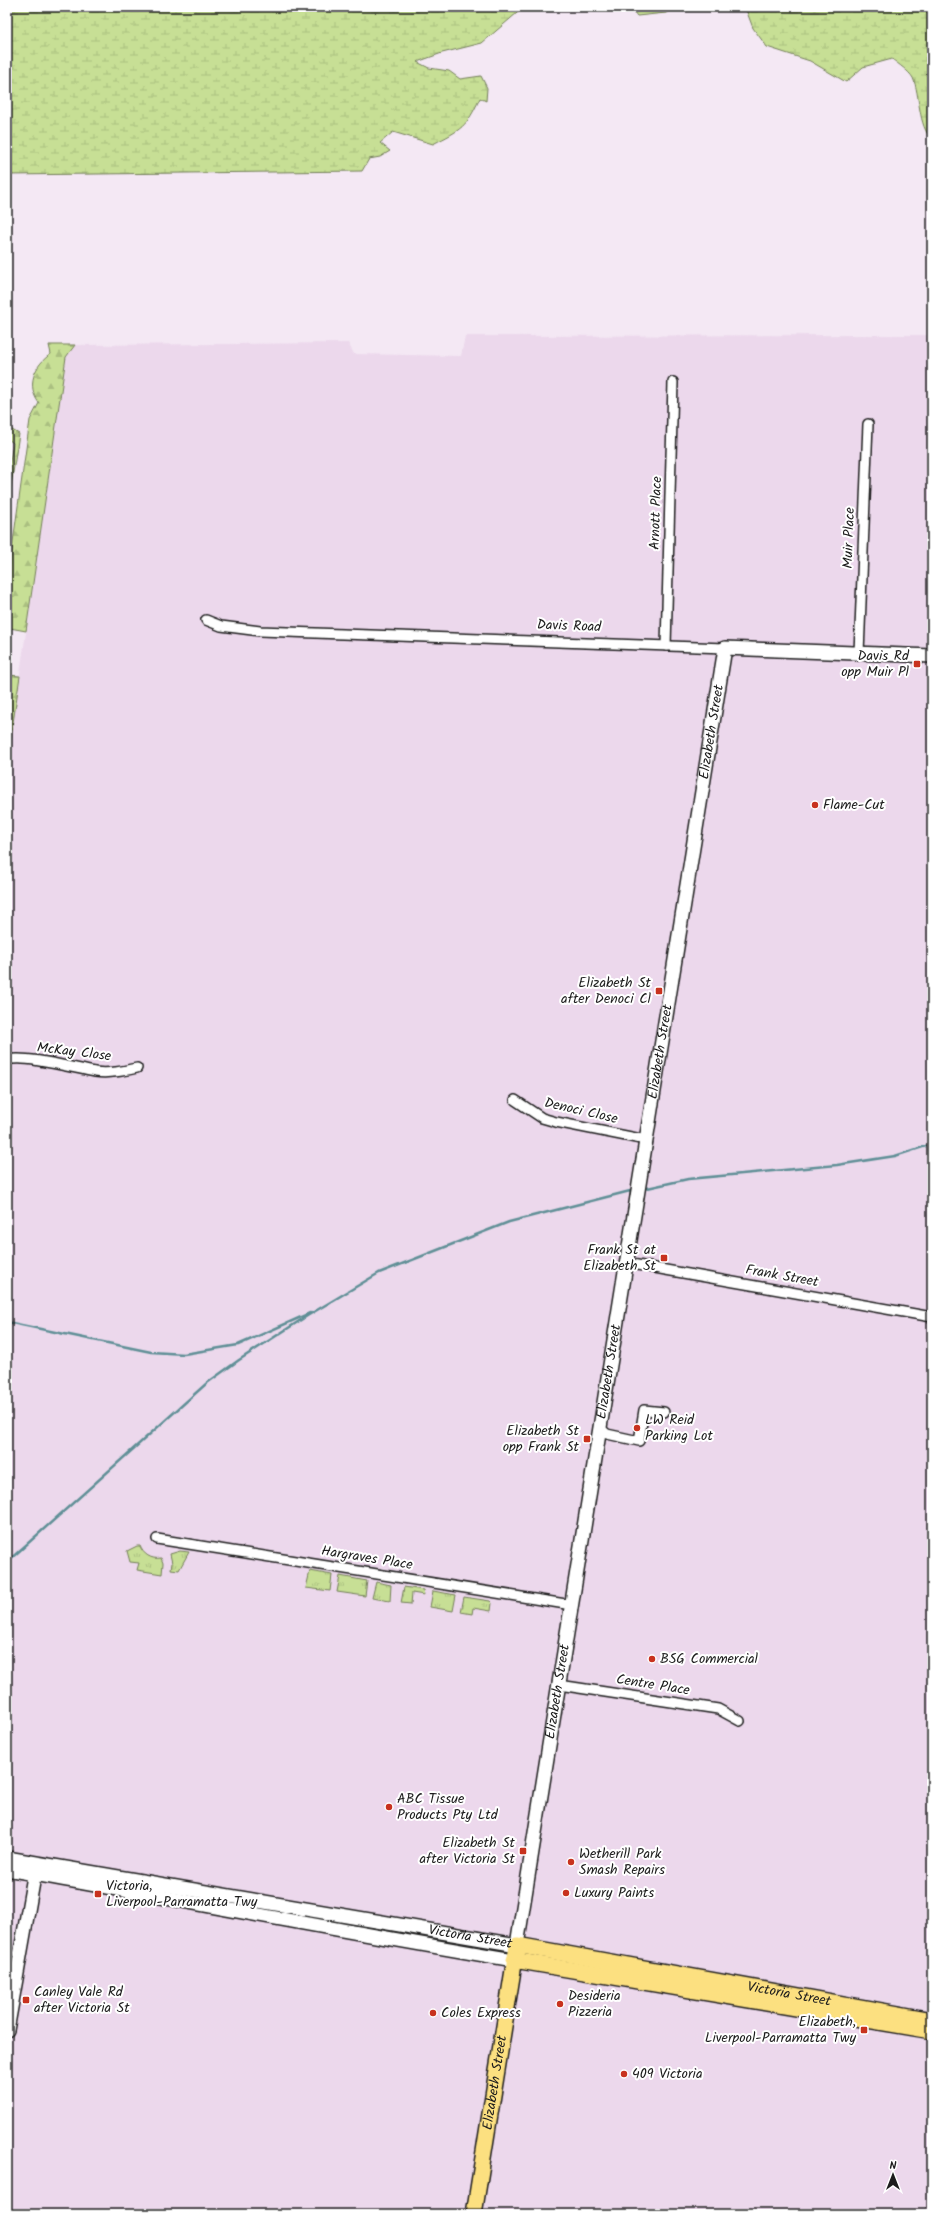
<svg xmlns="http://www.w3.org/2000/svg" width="939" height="2221" font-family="Kalam,sans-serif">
<defs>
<pattern id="grass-tufts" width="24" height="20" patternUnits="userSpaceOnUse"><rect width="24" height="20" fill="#c7df95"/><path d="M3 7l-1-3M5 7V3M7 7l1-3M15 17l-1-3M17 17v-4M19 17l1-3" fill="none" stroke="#aabf80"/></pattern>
<pattern id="forest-firs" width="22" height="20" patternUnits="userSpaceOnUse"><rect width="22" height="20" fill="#c7df95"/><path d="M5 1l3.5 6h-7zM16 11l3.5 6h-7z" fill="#aabf80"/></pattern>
<pattern id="wetland-marsh" width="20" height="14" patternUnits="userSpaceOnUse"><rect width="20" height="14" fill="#c7df95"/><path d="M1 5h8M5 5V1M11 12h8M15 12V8" fill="none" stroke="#aabf80"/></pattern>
</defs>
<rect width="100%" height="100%" fill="#f4e8f4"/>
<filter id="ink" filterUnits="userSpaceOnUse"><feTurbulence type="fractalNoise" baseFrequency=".025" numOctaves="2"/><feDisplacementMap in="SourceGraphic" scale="8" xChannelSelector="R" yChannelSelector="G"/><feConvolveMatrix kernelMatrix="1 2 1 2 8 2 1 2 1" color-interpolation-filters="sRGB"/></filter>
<g filter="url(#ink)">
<path fill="#ecd8ec" d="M932,335v1879h-925v-1451l59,-407 9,-11 273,-2 6,11 107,2 4,-20z"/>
<g fill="url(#grass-tufts)" stroke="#727e58">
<path d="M137,1546h3c3,8 11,14 21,12l2,5 -1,11 -25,-4 2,-7 -9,-1 -3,-11z"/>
<path d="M180,1551l9,1 -10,18 -8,-1 1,-6 -2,-9z"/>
<path d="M310,1571l22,4 -2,16 -24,-3z"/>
<path d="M340,1576l27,5 -2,15 -28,-4z"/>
<path d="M376,1582l15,3 -1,16 -18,-3z"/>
<path d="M404,1587l19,3 1,5 -12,-2 -1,11 -10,-1z"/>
<path d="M433,1591l23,4 -3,16 -23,-4z"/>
<path d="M464,1597l26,4 2,2 -1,8 -18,-3 -1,6 -11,-2z"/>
</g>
<g fill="url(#forest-firs)" stroke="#727e58">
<path d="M49,345h26l-9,12 -40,274 -16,-3 -3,-4v-39l23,-165 9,-17c-13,-17 -5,-38 12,-49z"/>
<path d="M7,427l12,7 -12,77v-32l6,-36 -6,-5z"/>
<path d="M7,675l13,1 -13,87z"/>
</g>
<g fill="url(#wetland-marsh)" stroke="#727e58">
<path d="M7,7h517l-42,36 -40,10 -25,9 12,6 20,3 11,8 21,-3 6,12 -1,13 -6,-3c-14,30 -18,31 -47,46l-40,-12 -13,11 10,8 -10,6 -11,2 -7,12 -355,4z"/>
<path d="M630,7h44l-8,6 -29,3z"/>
<path d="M745,7h187v132c-14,-12 -12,-45 -19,-61 -4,-7 -15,-14 -21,-19l-29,8 -17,15 -36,-21 -43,-14 -14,-19z"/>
</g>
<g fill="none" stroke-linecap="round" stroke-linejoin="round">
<g stroke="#5f8f96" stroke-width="2.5">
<path d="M643,1189l45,-10 149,-14 58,-9 37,-12"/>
<path d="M7,1322l144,30 33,2 54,-9 72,-32"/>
<path d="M7,1562l200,-179 32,-23 68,-44 72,-43 130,-51 125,-32"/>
</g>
<g stroke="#1c1c1c" stroke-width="12">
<g id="street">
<path d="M206,620l15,6 39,5 465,17"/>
<path d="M666,646l7,-264"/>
<path d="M859,653l9,-229"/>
<path d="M7,1060c19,-5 66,8 88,12 14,2 28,-1 42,-4"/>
<path d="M515,1100l27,18 14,4 90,18"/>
<path d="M626,1263l306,54"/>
<path d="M600,1428l7,6 32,7 5,-31 20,2"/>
<path d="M157,1539l415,66"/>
<path d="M559,1685l159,24 22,12"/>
</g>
</g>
<g stroke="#1c1c1c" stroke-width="16">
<g id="secondary">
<path id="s1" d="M7,1858l510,87 208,-1297 207,8"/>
<path d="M7,1869c169,30 338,63 507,91"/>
<path d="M7,2030l29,-165"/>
</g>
</g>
<g stroke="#1c1c1c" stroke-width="18">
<g id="primary">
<path d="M514,1960l418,71"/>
<path id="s2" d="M474,2214l43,-269 415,75"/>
</g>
</g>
<use href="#street" stroke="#fff" stroke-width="9"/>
<use href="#secondary" stroke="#fff" stroke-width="13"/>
<use href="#primary" stroke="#fce080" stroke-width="15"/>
</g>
</g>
<g fill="#c8321e" stroke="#fff" stroke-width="1.5">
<rect x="913" y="660" width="8" height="8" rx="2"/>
<circle cx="815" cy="805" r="4"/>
<rect x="655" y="987" width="8" height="8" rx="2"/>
<rect x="660" y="1254" width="8" height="8" rx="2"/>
<circle cx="637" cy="1428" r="4"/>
<rect x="583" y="1435" width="8" height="8" rx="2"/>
<circle cx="652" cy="1659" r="4"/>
<circle cx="389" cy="1807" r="4"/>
<rect x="519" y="1847" width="8" height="8" rx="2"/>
<circle cx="571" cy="1862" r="4"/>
<circle cx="566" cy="1893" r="4"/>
<rect x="94" y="1890" width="8" height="8" rx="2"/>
<rect x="22" y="1996" width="8" height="8" rx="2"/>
<circle cx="560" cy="2004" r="4"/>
<circle cx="433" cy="2013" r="4"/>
<rect x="860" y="2026" width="8" height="8" rx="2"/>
<circle cx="624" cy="2074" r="4"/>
</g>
<g text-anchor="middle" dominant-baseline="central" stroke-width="4" stroke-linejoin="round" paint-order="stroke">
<g font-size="14" fill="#1c1c1c" stroke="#fff">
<text transform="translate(656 513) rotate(-88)">Arnott Place</text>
<text transform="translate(849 538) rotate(-88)">Muir Place</text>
<text transform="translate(569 626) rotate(2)">Davis Road</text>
<text stroke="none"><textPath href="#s1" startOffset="1746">Elizabeth Street</textPath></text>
<text transform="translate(74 1052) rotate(7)">McKay Close</text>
<text stroke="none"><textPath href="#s1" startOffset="1422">Elizabeth Street</textPath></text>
<text transform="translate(581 1111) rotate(13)">Denoci Close</text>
<text transform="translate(782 1276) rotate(10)">Frank Street</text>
<text stroke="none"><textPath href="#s1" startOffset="1098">Elizabeth Street</textPath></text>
<text transform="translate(367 1558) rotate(9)">Hargraves Place</text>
<text transform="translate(653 1685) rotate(9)">Centre Place</text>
<text stroke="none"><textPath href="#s1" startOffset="774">Elizabeth Street</textPath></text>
<text stroke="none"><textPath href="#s1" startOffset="470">Victoria Street</textPath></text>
<text stroke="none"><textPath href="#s2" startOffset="549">Victoria Street</textPath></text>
<text stroke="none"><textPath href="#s2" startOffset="133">Elizabeth Street</textPath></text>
</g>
<g font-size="14" fill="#1c1c1c" stroke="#fff" text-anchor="start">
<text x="909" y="656" text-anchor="end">Davis Rd<tspan x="909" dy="16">opp Muir Pl</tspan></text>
<text x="823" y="805">Flame-Cut</text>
<text x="651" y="983" text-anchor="end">Elizabeth St<tspan x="651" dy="16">after Denoci Cl</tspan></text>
<text x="656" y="1250" text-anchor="end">Frank St at<tspan x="656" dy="16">Elizabeth St</tspan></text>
<text x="645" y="1420">LW Reid<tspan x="645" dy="16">Parking Lot</tspan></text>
<text x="579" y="1431" text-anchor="end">Elizabeth St<tspan x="579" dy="16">opp Frank St</tspan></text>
<text x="660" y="1659">BSG Commercial</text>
<text x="397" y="1799">ABC Tissue<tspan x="397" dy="16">Products Pty Ltd</tspan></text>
<text x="515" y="1843" text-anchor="end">Elizabeth St<tspan x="515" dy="16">after Victoria St</tspan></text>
<text x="579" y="1854">Wetherill Park<tspan x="579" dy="16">Smash Repairs</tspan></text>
<text x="106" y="1886">Victoria,<tspan x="106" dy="16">Liverpool-Parramatta Twy</tspan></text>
<text x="574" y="1893">Luxury Paints</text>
<text x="34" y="1992">Canley Vale Rd<tspan x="34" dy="16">after Victoria St</tspan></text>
<text x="568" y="1996">Desideria<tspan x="568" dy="16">Pizzeria</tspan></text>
<text x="441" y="2013">Coles Express</text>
<text x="856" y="2022" text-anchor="end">Elizabeth,<tspan x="856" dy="16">Liverpool-Parramatta Twy</tspan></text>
<text x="632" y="2074">409 Victoria</text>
</g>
</g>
<rect width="939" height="2221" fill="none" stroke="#fff" stroke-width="24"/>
<rect x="12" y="12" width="915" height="2197" fill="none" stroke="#1c1c1c" stroke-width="1.5" filter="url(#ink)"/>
<g transform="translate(893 2175)" stroke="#ffffff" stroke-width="3" paint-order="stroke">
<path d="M0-3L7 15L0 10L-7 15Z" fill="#1c1c1c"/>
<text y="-6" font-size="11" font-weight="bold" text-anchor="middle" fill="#1c1c1c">N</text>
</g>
</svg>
